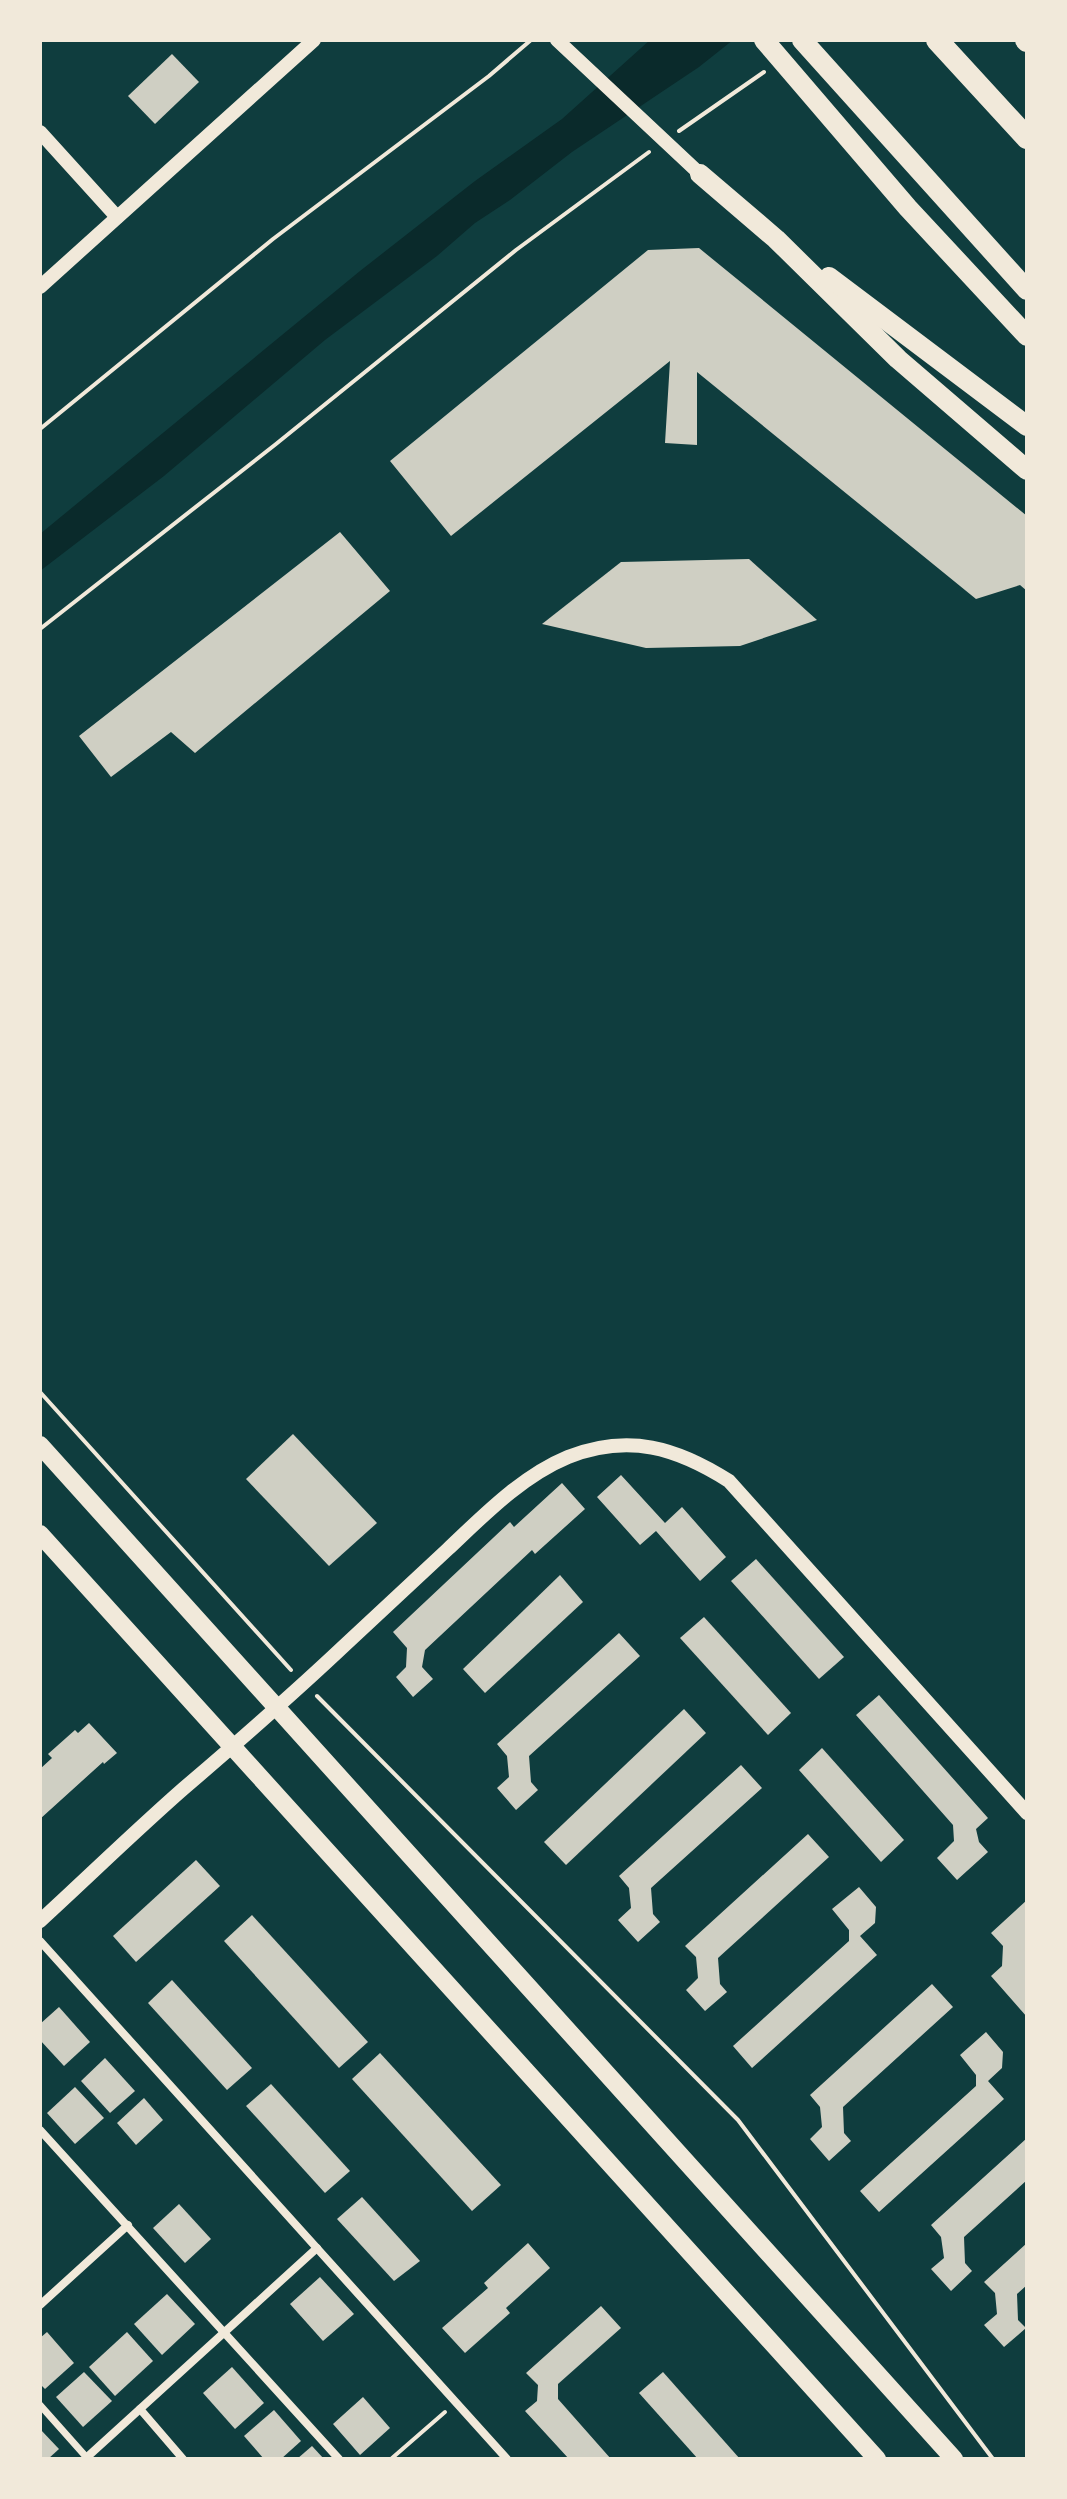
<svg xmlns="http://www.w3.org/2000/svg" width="1067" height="2499" font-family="Overpass,sans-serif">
<rect width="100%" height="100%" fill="#0f3d3e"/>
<path fill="#0a2a2b" d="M650,40h83l-34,27 -127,85 -62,48 -35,23 -38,33 -112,84 -161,136 -124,95v-37l320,-263 115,-90 87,-62z"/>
<g fill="#cfcfc3">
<path d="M172,54l27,28 -44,42 -27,-28z"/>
<path d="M699,248l328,268v75l-7,-6 -44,14 -279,-227v73l-32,-2 5,-82 -219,175 -61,-75 258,-211z"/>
<path d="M340,532l50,59 -195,162 -24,-21 -60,45 -32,-41z"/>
<path d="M749,559l68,61 -77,26 -94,2 -104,-24 79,-62z"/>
<path d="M293,1434l84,89 -48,43 -83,-87z"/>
<path d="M621,1475l44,48 17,-16 44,50 -26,24 -44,-50 -16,14 -43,-48z"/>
<path d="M562,1483l23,26 -50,45 -3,-4 -107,100 -3,17 11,12 -20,18 -17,-20 10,-10 1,-19 -14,-16 117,-110 4,5z"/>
<path d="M756,1559l88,98 -25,22 -88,-98z"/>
<path d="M560,1575l23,27 -98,91 -22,-24z"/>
<path d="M704,1617l87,96 -23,22 -88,-97z"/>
<path d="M619,1633l21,23 -111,100 2,26 7,8 -22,20 -19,-22 12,-11 -2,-21 -10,-12z"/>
<path d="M879,1695l109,123 -12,11 3,13 9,10 -31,28 -20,-22 17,-17 -1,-16 -97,-110z"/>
<path d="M684,1709l22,24 -140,132 -22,-23z"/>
<path d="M89,1723l28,30 -13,11 -1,-2 -63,57v-50l12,-11 -4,-4 27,-24 3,3z"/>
<path d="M822,1748l82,92 -23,22 -82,-92z"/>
<path d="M741,1765l21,23 -111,100 2,26 7,8 -22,20 -20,-22 13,-12 -2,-20 -10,-12z"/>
<path d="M808,1834l21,23 -111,101 2,26 7,8 -22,19 -19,-21 12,-12 -2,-21 -11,-11z"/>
<path d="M196,1860l24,26 -84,76 -23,-26z"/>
<path d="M859,1887l17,20 -1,16 -15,13 17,19 -125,113 -19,-22 116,-105v-11l-17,-21z"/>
<path d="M1027,1900l-2,65 2,2v50l-36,-41 11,-10 1,-20 -12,-13z"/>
<path d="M252,1915l116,127 -29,26 -115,-127z"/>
<path d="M172,1980l80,88 -25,22 -79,-87z"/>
<path d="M932,1984l21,23 -110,100 1,26 7,8 -22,20 -19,-22 12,-12 -2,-20 -10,-12z"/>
<path d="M59,2007l31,35 -26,24 -24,-26v-16z"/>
<path d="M986,2032l17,20 -1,16 -14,13 16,18 -125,113 -19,-21 116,-105v-11l-16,-20z"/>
<path d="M380,2053l121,132 -29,26 -120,-132z"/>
<path d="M105,2058l30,33 -25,22 -29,-32z"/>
<path d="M271,2084l79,87 -25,22 -79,-87z"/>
<path d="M75,2087l29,31 -29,26 -28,-31z"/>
<path d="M144,2098l19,22 -27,25 -19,-22z"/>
<path d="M1027,2138v42l-63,57 1,26 7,8 -21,20 -20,-22 13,-11 -3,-21 -10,-12z"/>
<path d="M362,2197l58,64 -26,20 -57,-62z"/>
<path d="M179,2204l32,35 -26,24 -32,-35z"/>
<path d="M528,2243l22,25 -44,40 4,5 -45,40 -23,-25 46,-40 -4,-5z"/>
<path d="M1027,2243v42l-10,9 1,26 8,8 -22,19 -20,-22 13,-11 -2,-21 -11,-11z"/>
<path d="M320,2277l34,37 -31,27 -33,-37z"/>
<path d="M167,2294l28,30 -33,31 -28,-31z"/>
<path d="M601,2306l20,22 -63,56v15l53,60h-42l-44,-48 12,-10 1,-16 -12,-12z"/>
<path d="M47,2332l27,31 -29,26 -5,-5v-46z"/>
<path d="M127,2332l26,29 -38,35 -26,-29z"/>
<path d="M232,2367l32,36 -29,26 -32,-36z"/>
<path d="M84,2372l28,29 -29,26 -27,-30z"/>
<path d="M663,2372l77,87h-42l-59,-66z"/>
<path d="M363,2397l27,31 -30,27 -27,-31z"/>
<path d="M274,2410l27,31 -20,18h-17l-20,-23z"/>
<path d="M40,2429l19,20 -11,10h-8z"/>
<path d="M312,2446l12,13h-27z"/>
</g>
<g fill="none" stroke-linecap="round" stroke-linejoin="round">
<g stroke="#f1e9da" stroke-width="4">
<path d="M679,131l85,-59"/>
<path d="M40,429l233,-190 216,-163 42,-36"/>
<path d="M40,629l236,-185 240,-194 133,-98"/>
<path d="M40,1392l251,278"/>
<path d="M317,1696l421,424 255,339"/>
<path d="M391,2459l54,-47"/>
</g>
<path stroke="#f1e9da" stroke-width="7" d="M40,2405l48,54"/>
<g stroke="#f1e9da" stroke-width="8">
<path d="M40,1941l467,518"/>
<path d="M40,2130l299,329"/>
<path d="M40,2305l88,-80"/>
<path d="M140,2409l43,50"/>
<path d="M85,2459l232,-211"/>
</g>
<g stroke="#f1e9da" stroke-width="14">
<path d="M557,40l143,134"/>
<path d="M40,132l77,85"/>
<path d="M40,287l274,-247"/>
<path d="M40,1921c48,-44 94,-89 143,-132 55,-47 110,-95 163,-145 34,-32 68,-63 102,-95 36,-34 74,-73 120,-92 61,-24 109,-9 161,24l298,332"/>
</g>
<g stroke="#f1e9da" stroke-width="18">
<path d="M40,1445l914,1014"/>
<path d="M40,1534l837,925"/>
</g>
<g stroke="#f1e9da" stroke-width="20">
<path d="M764,40l144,168 119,128"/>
<path d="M802,40l225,250"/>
<path d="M700,174l76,65 122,120 129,111"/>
<path d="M829,277l198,149"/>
</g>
<g stroke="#f1e9da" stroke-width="22">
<path d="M937,40l90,98"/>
<path d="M1026,40l1,1"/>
</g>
</g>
<rect width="1067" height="2499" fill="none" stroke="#f1e9da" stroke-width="84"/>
</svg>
